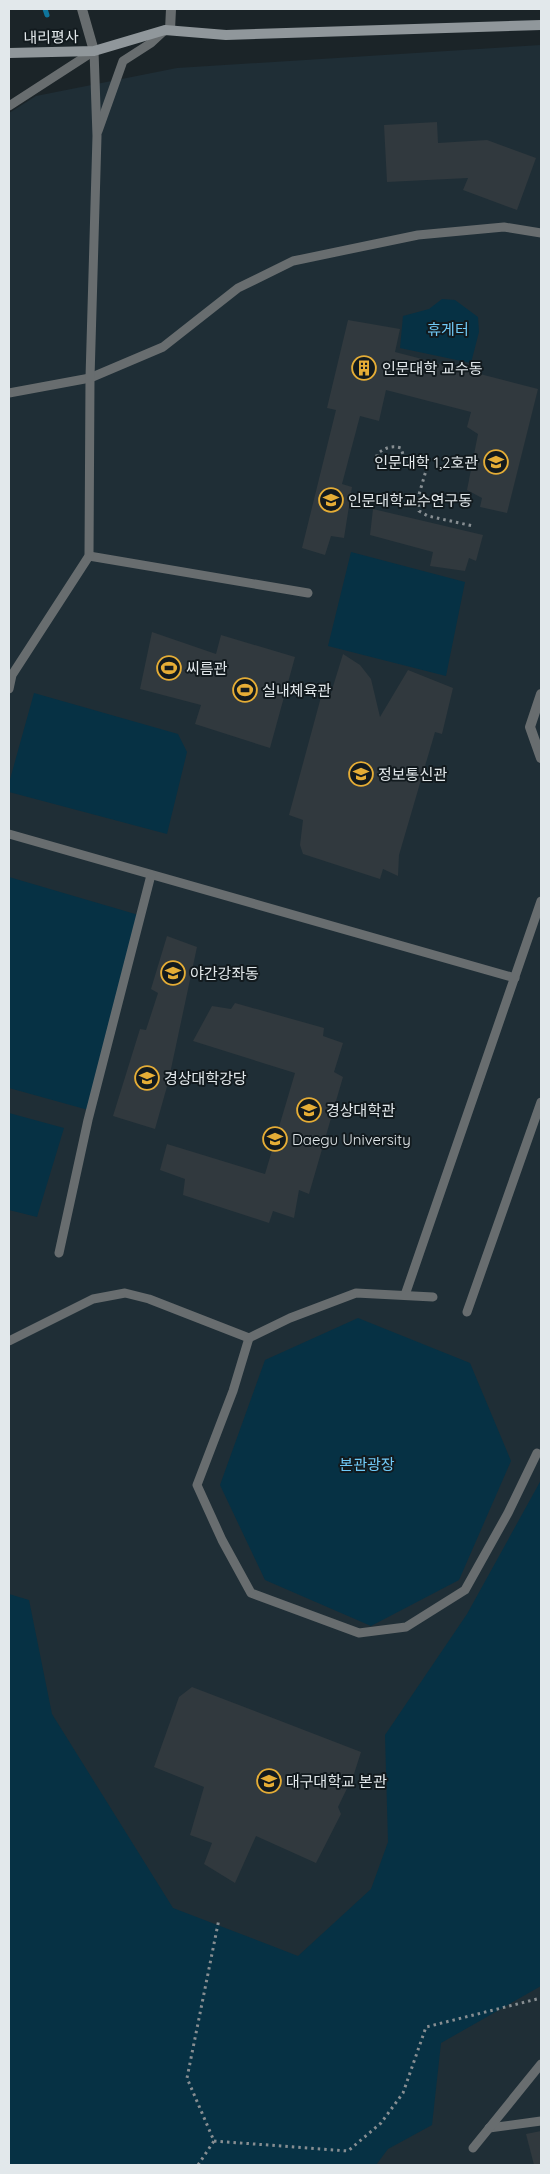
<svg xmlns="http://www.w3.org/2000/svg" width="550" height="2174" font-family="Quicksand,'Noto Sans KR',sans-serif">
<rect width="100%" height="100%" fill="#1b2428"/>
<path fill="#1f2e36" d="M541,45v2120h-532v-2052l27,-17 141,-28z"/>
<g fill="#063144">
<path d="M442,299l13,1 23,17 1,15 -8,31 -71,-15 3,-32 26,-7z"/>
<path d="M351,552l114,30 -19,94 -118,-30z"/>
<path d="M34,693l144,41 9,18 -20,82 -158,-42v-9z"/>
<path d="M9,877l133,39 -50,195 -83,-23z"/>
<path d="M9,1113l55,15 -27,89 -28,-7z"/>
<path d="M358,1318l112,45 41,98 -52,119 -88,46 -106,-46 -45,-95 45,-125z"/>
<path d="M541,1480v506l-100,57 -9,82 -44,24 -12,16h-367v-571l20,6 23,114 121,194 125,48 73,-67 17,-47 -3,-107 82,-121z"/>
</g>
<g fill="none" stroke-linecap="round" stroke-linejoin="round">
<path stroke="#0f759c" stroke-width="5" d="M45,9l2,6"/>
</g>
<g fill="#31393e">
<path d="M437,122l1,21 49,-3 49,18 -19,52 -54,-20 5,-12 -81,4 -3,-57z"/>
<path d="M348,320l52,9 -5,23 143,37 -31,124 -27,-6 2,-9 -15,-8 11,-56 -11,-7 4,-15 -85,-22 -7,31 -19,-5 -18,68 10,3 -8,51 -13,-2 -6,19 -23,-7 34,-138 -9,-2z"/>
<path d="M373,509l110,26 -7,26 -7,-3 -4,13 -35,-5 3,-14 -63,-17z"/>
<path d="M152,632l64,22 5,-19 74,22 -25,91 -75,-24 6,-19 -61,-16z"/>
<path d="M343,654l17,11 11,14 9,38 28,-47 45,18 -11,46 -7,-2 -36,123 -1,21 -15,-7 -3,10 -77,-25 -3,-9 3,-25 -14,-5 32,-118 10,-4z"/>
<path d="M167,936l30,11 -29,136 -13,46 -42,-13 27,-87 6,1 12,-37 -7,-4z"/>
<path d="M235,1003l89,25 -1,8 20,7 -9,29 9,5 -34,117 -10,-4 -5,28 -21,-7 -4,12 -86,-28 2,-16 -25,-9 7,-26 98,30 30,-101 -102,-32 19,-35 19,3z"/>
<path d="M192,1687l169,65 -7,22 -16,33 3,7 -25,49 -60,-27 -21,47 -31,-19 8,-21 -22,-8 14,-48 -50,-20 25,-70z"/>
<path d="M541,2131v34h-7l-8,-31z"/>
</g>
<g fill="none" stroke-linecap="round" stroke-linejoin="round">
<g stroke="#878e92" stroke-width="3" stroke-dasharray="2.5 4" stroke-linecap="butt">
<path d="M377,457v-3c8,-6 14,-9 24,-6l4,13 22,6 -9,31 1,13 9,5 45,10"/>
<path d="M214,2141l134,10 33,-28 22,-30 23,-66 115,-29"/>
<path d="M198,2165l16,-24 -27,-63 32,-159"/>
</g>
<g stroke="#686d6f" stroke-width="9">
<path d="M9,106l85,-55"/>
<path d="M98,131l25,-70 28,-18 14,-13"/>
<path d="M9,393l81,-15 73,-31 75,-59 55,-27 125,-26 86,-8 37,6"/>
<path d="M89,556l219,37"/>
<path d="M9,689l3,-14 77,-119 1,-178 7,-242 -3,-85"/>
<path d="M9,834l506,144"/>
<path d="M59,1253l29,-133 63,-245"/>
<path d="M405,1295l136,-394"/>
<path d="M467,1312l74,-210"/>
<path d="M249,1338l-16,53 -36,94 25,55 29,53 108,40 47,-6 59,-37 43,-77 29,-60"/>
<path d="M9,1341l84,-42 32,-6 24,6 100,39 41,-20 66,-25 77,4"/>
<path d="M489,2128l52,-7"/>
<path d="M473,2148l68,-84"/>
</g>
<g stroke="#686d6f" stroke-width="10">
<path d="M82,9l12,42"/>
<path d="M170,30l1,-21"/>
<path d="M541,694l-11,33 11,31"/>
</g>
<path stroke="#90979b" stroke-width="10" d="M9,53l85,-2 71,-21 61,5 315,-10"/>
</g>
<defs>
<g id="building-ring" transform="scale(1.25)"><circle r="9.5" fill="#121a1e" stroke="#e5ad36" stroke-width="1.5"/><path d="M-4-6H4V6H1V3H-1V6H-4ZM-2.5-4.3h1.7v1.8h-1.7ZM.8-4.3h1.7v1.8H.8ZM-2.5-1h1.7V.8h-1.7ZM.8-1h1.7V.8H.8Z" fill="#e5ad36"/></g>
<g id="university-ring" transform="scale(1.25)"><circle r="9.5" fill="#121a1e" stroke="#e5ad36" stroke-width="1.5"/><path d="M0-5L7-2L0 1L-7-2ZM-4 1L0 2.5L4 1V4Q0 6-4 4Z" fill="#e5ad36"/></g>
<g id="stadium-ring" transform="scale(1.25)"><circle r="9.5" fill="#121a1e" stroke="#e5ad36" stroke-width="1.5"/><path d="M0-5a6.5 5 0 1 0 0 10a6.5 5 0 1 0 0-10ZM-3.5-1.8h7v3.6h-7Z" fill="#e5ad36"/></g>
</defs>
<g fill-rule="evenodd">
<use href="#building-ring" x="364" y="368"/>
<use href="#university-ring" x="496" y="462"/>
<use href="#university-ring" x="331" y="500"/>
<use href="#stadium-ring" x="169" y="668"/>
<use href="#stadium-ring" x="245" y="690"/>
<use href="#university-ring" x="361" y="774"/>
<use href="#university-ring" x="173" y="973"/>
<use href="#university-ring" x="147" y="1078"/>
<use href="#university-ring" x="309" y="1110"/>
<use href="#university-ring" x="275" y="1139"/>
<use href="#university-ring" x="269" y="1781"/>
</g>
<g text-anchor="middle" dominant-baseline="central" stroke-width="4" stroke-linejoin="round" paint-order="stroke">
<g font-size="15" fill="#e2e8eb" stroke="#121a1e">
<text transform="translate(51 37) rotate(-1)">내리평사</text>
</g>
<g font-size="15" fill="#71caf7" stroke="#121a1e">
<text x="448" y="329">휴게터</text>
<text x="367" y="1464">본관광장</text>
</g>
<g font-size="15" fill="#e2e8eb" stroke="#121a1e" text-anchor="start">
<text x="382" y="368">인문대학 교수동</text>
<text x="478" y="462" text-anchor="end">인문대학 1,2호관</text>
<text x="348" y="500">인문대학교수연구동</text>
<text x="186" y="668">씨름관</text>
<text x="262" y="690">실내체육관</text>
<text x="378" y="774">정보통신관</text>
<text x="190" y="973">야간강좌동</text>
<text x="164" y="1078">경상대학강당</text>
<text x="326" y="1110">경상대학관</text>
<text x="292" y="1139">Daegu University</text>
<text x="286" y="1781">대구대학교 본관</text>
</g>
</g>
<rect width="550" height="2174" fill="none" stroke="#e2e8eb" stroke-width="20"/>
</svg>
